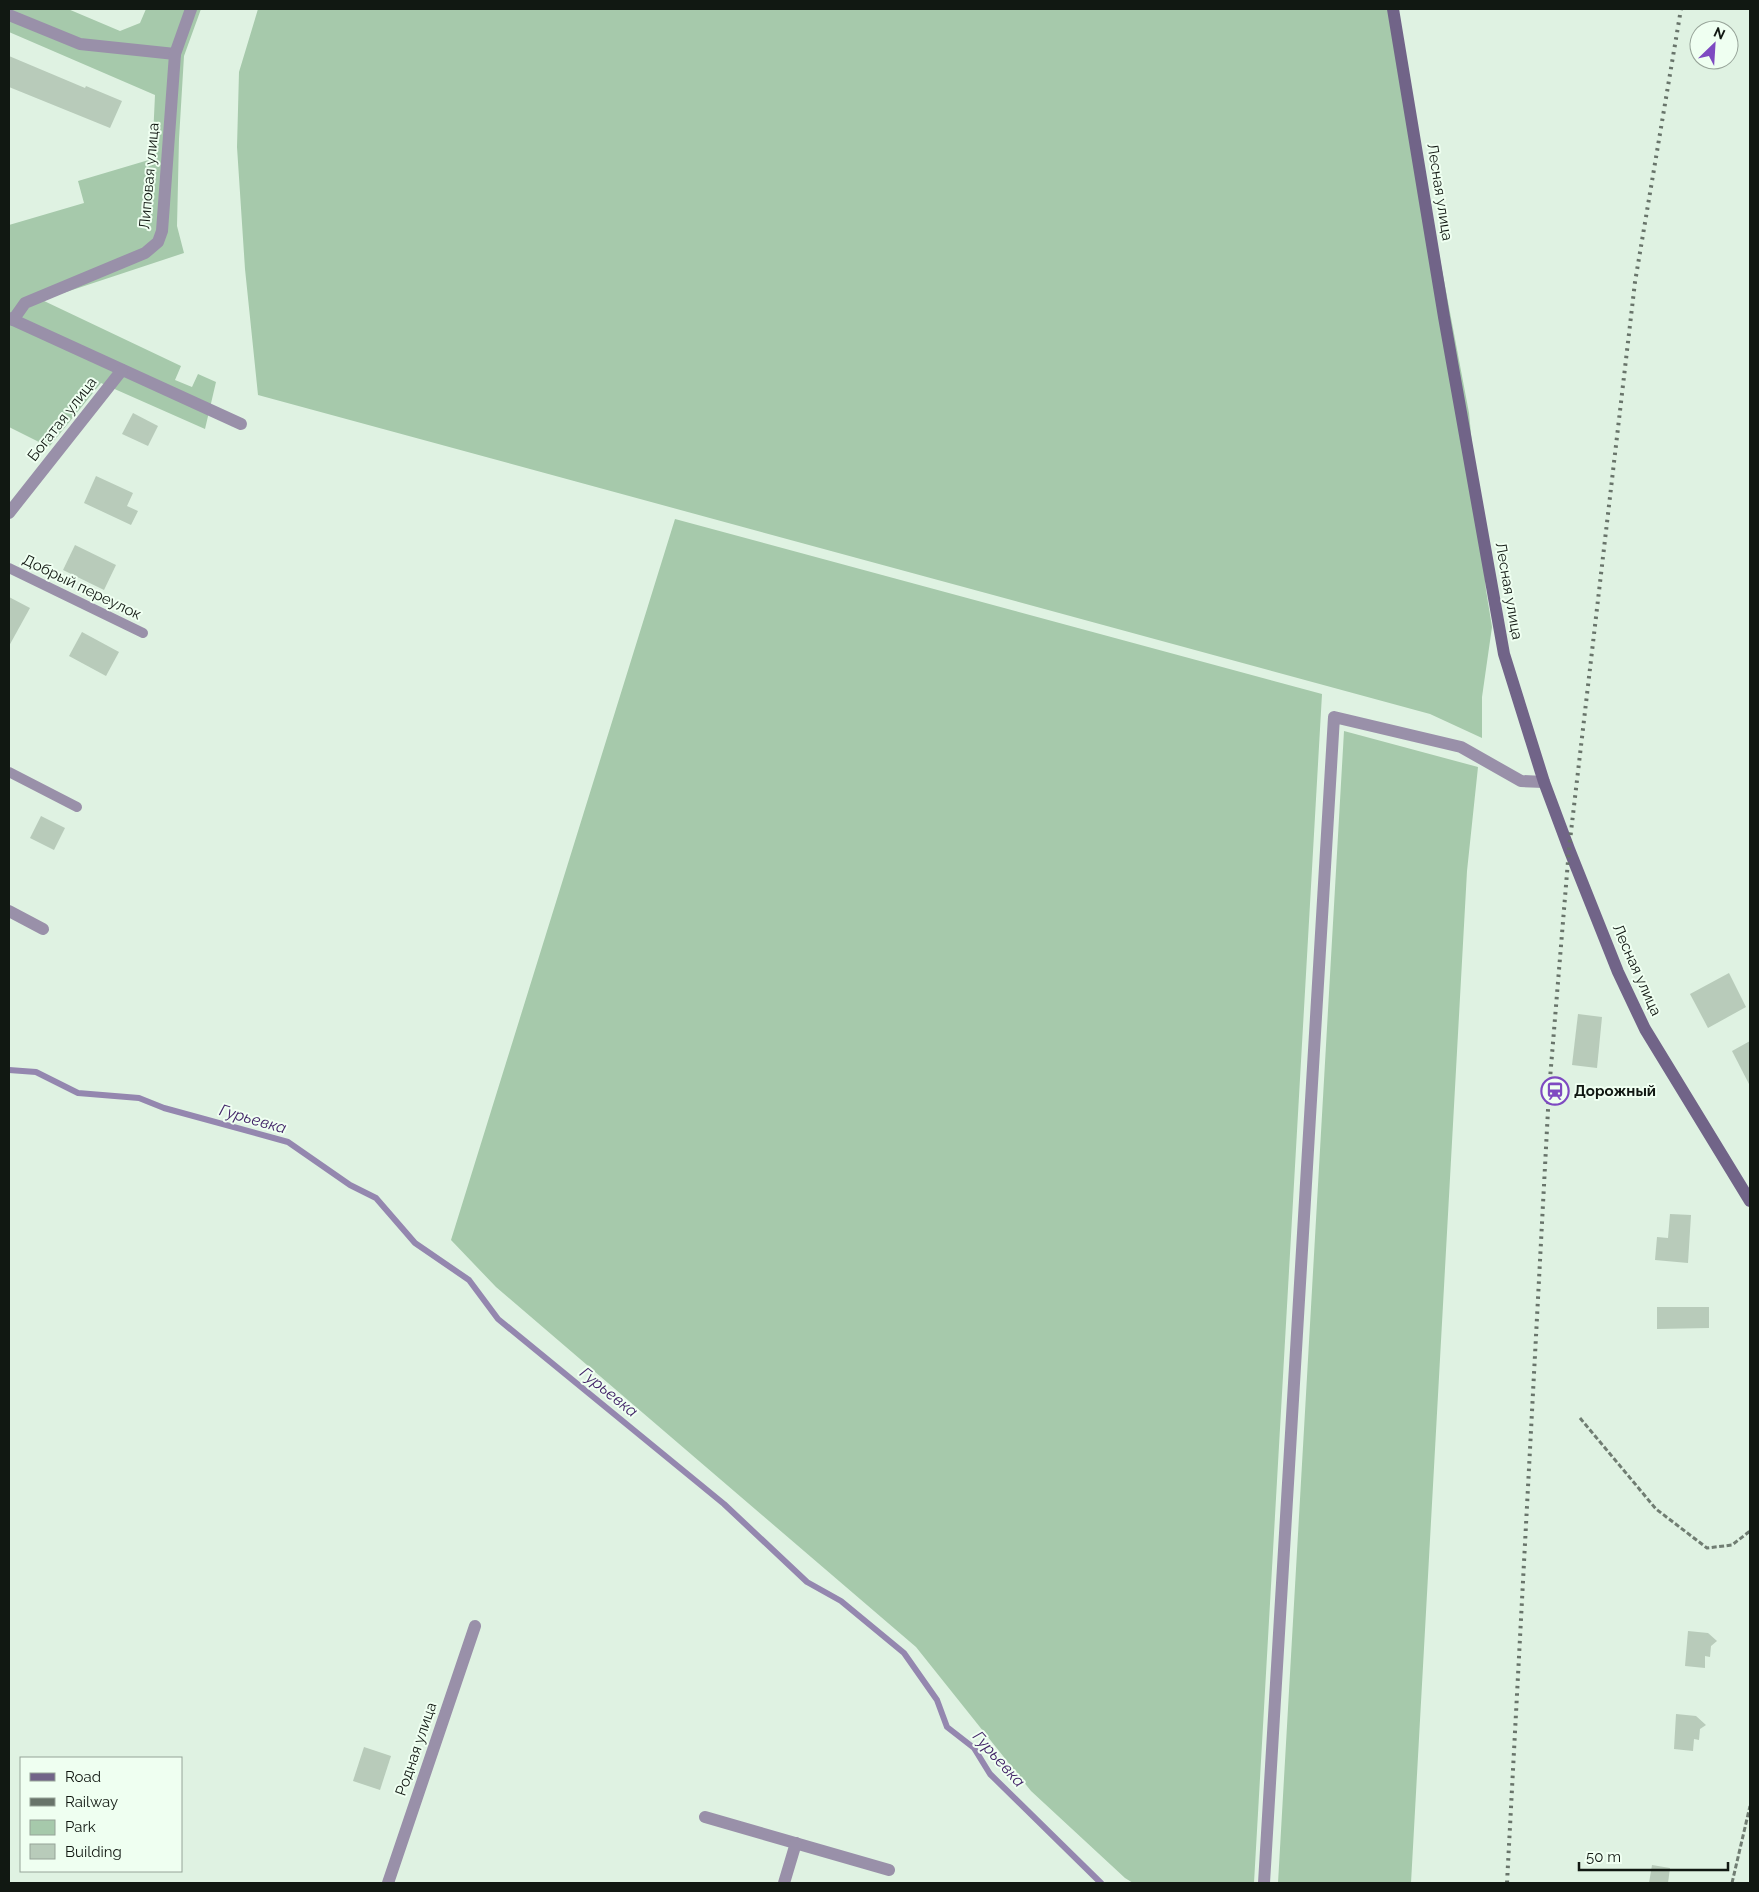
<svg xmlns="http://www.w3.org/2000/svg" width="1759" height="1892" font-family="Raleway,sans-serif">
<rect width="100%" height="100%" fill="#dff2e2"/>
<g fill="#a6c9ab">
<path d="M9,9h59l52,22 20,-8 6,-14h55l-17,47 -5,83 -2,87 7,27 -142,47 139,66 -6,14 17,7 6,-13 18,8 -11,47 -104,-46 -52,64 -40,-20v-202l75,-22 -6,-22 74,-22 3,-64 -146,-63z"/>
<path d="M258,9h1130l13,44 68,360 17,177 6,37 -10,70v41l-52,-24 -1172,-319 -13,-126 -8,-122 2,-75z"/>
<path d="M675,519l647,175 -68,1189h-121l-8,-5 -94,-87 -115,-144 -420,-360 -45,-47z"/>
<path d="M1344,731l134,36 -11,104 -56,1012h-133z"/>
</g>
<g fill="none" stroke-linecap="round" stroke-linejoin="round">
<path stroke="#9487af" stroke-width="6" d="M9,1070l27,2 42,21 61,5 25,10 124,34 62,43 26,13 39,45 54,37 29,39 226,185 83,78 34,19 63,52 33,47 10,27 27,21 16,26 111,109"/>
</g>
<g fill="#b8cbba">
<path d="M9,56l76,32 1,-2 36,15 -12,27 -101,-41z"/>
<path d="M133,413l25,13 -10,20 -26,-12z"/>
<path d="M96,476l37,17 -6,13 11,5 -7,14 -47,-22z"/>
<path d="M75,545l41,20 -12,25 -41,-20z"/>
<path d="M9,597l21,11 -21,38z"/>
<path d="M82,632l37,20 -13,24 -37,-20z"/>
<path d="M41,816l24,12 -11,22 -24,-12z"/>
<path d="M1729,973l17,34 -38,21 -18,-34z"/>
<path d="M1578,1014l24,3 -5,51 -25,-3z"/>
<path d="M1750,1041v45l-18,-35z"/>
<path d="M1670,1214l21,1 -3,48 -33,-3 2,-23 11,1z"/>
<path d="M1657,1307h52v21l-52,1z"/>
<path d="M1688,1631l20,2 9,8 -6,5 -1,11 -5,-1v12l-20,-2z"/>
<path d="M1676,1714l20,2 10,9 -6,4 -1,11 -5,-1 -1,12 -19,-2z"/>
<path d="M364,1747l27,9 -11,34 -27,-9z"/>
<path d="M1652,1865l18,3 -2,15h-19z"/>
</g>
<g fill="none" stroke-linecap="round" stroke-linejoin="round">
<g stroke="#707d72" stroke-width="3" stroke-dasharray="5 2.5" stroke-linecap="butt">
<path d="M1580,1418l76,91 51,39 25,-3 18,-14"/>
<path d="M1732,1883l18,-77"/>
</g>
<g stroke="#9990a9" stroke-width="10">
<path d="M9,568l134,65"/>
<path d="M9,772l68,35"/>
</g>
<g stroke="#9990a9" stroke-width="12">
<path d="M9,15l71,29 95,10"/>
<path d="M9,318l232,106"/>
<path d="M13,320l12,-17 120,-50 13,-11 4,-11 13,-177 16,-45"/>
<path d="M9,513l113,-143"/>
<path d="M9,911l34,18"/>
<path d="M705,1817l184,53"/>
<path d="M388,1883l87,-257"/>
<path d="M784,1883l12,-40"/>
<path d="M1264,1883l70,-1166 127,30 60,34 23,1"/>
</g>
<path stroke="#716488" stroke-width="12" d="M1393,9l51,308 60,337 40,128 25,67 49,123 27,57 105,172"/>
<path stroke="#68746a" stroke-width="4" stroke-dasharray="2.5 5" stroke-linecap="butt" d="M1507,1883l42,-792 20,-242 66,-567 46,-273"/>
</g>
<defs>
<g id="station-ring" transform="scale(1.4375)"><circle r="9.5" fill="#effff1" stroke="#7e4ac1" stroke-width="1.5"/><path d="M-3-6H3Q5-6 5-4V2Q5 4 3 4L4.5 6H3L1.5 4h-3L-3 6H-4.5L-3 4Q-5 4-5 2V-4Q-5-6-3-6ZM-3.5-4v3h7v-3ZM-3.5 1v1.5H-2V1ZM2 1v1.5H3.5V1Z" fill="#7e4ac1"/></g>
</defs>
<g fill-rule="evenodd">
<use href="#station-ring" x="1555" y="1091"/>
</g>
<g text-anchor="middle" dominant-baseline="central" stroke-width="4" stroke-linejoin="round" paint-order="stroke">
<g font-size="15" fill="#111812" stroke="#effff1">
<text transform="translate(149 176) rotate(-85)">Липовая улица</text>
<text transform="translate(1440 192) rotate(81)">Лесная улица</text>
<text transform="translate(62 419) rotate(-52)">Богатая улица</text>
<text transform="translate(82 587) rotate(26)">Добрый переулок</text>
<text transform="translate(1509 591) rotate(80)">Лесная улица</text>
<text transform="translate(1637 970) rotate(66)">Лесная улица</text>
<text transform="translate(416 1749) rotate(-71)">Родная улица</text>
</g>
<g font-size="15" font-weight="bold" fill="#111812" stroke="#effff1" text-anchor="start">
<text x="1574" y="1091">Дорожный</text>
</g>
<g font-size="16" font-style="italic" fill="#412367" stroke="#effff1">
<text transform="translate(253 1119) rotate(16)">Гурьевка</text>
<text transform="translate(609 1392) rotate(39)">Гурьевка</text>
<text transform="translate(999 1759) rotate(48)">Гурьевка</text>
</g>
</g>
<rect width="1759" height="1892" fill="none" stroke="#111812" stroke-width="20"/>
<rect x="20" y="1757" width="162" height="115" fill="#effff1" stroke="#96a398"/>
<rect x="30" y="1773" width="25" height="8" fill="#716488" stroke="#96a398"/>
<text x="65" y="1782" font-size="15" fill="#111812">Road</text>
<rect x="30" y="1798" width="25" height="8" fill="#68746a" stroke="#96a398"/>
<text x="65" y="1807" font-size="15" fill="#111812">Railway</text>
<rect x="30" y="1820" width="25" height="15" fill="#a6c9ab" stroke="#96a398"/>
<text x="65" y="1832" font-size="15" fill="#111812">Park</text>
<rect x="30" y="1844" width="25" height="15" fill="#b8cbba" stroke="#96a398"/>
<text x="65" y="1857" font-size="15" fill="#111812">Building</text>
<g transform="translate(1714 45) rotate(25)"><circle r="24" fill="#effff1" stroke="#96a398"/>
<path d="M0-4L9 19L0 12L-9 19Z" fill="#7e4ac1"/>
<text y="-8" font-size="14" font-weight="bold" text-anchor="middle" fill="#111812">N</text>
</g>
<path d="M1579 1862v8h149v-8" fill="none" stroke="#111812" stroke-width="2.5"/>
<text x="1586" y="1862" font-size="15" fill="#111812" stroke="#effff1" stroke-width="4" paint-order="stroke">50 m</text>
</svg>
